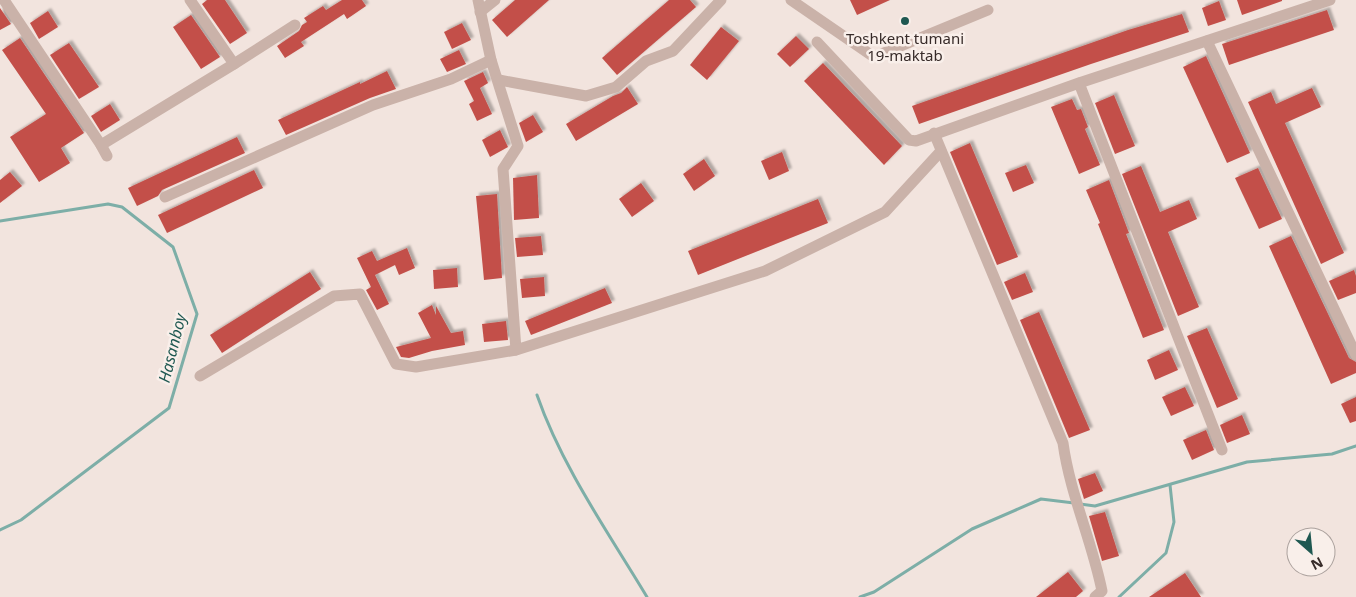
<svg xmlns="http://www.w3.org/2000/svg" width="1356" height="597" font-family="'Noto Sans',sans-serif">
<defs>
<filter id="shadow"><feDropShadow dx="3" dy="-3" stdDeviation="1" flood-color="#0004"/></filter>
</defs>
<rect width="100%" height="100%" fill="#f2e4de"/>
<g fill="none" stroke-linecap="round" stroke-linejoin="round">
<g stroke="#7daea7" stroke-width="3">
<path d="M0,221l108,-17 14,3 51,40 24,67 -28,94 -148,112 -21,10"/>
<path d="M537,395c25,72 71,137 110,202"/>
<path d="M1080,504l15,2 152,-44 85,-8 24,-8"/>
<path d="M860,597l14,-5 98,-63 69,-30 33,4"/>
<path d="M1119,597l47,-44 8,-31 -4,-37"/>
</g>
</g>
<g fill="#c3504a" filter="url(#shadow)">
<path d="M207,0h18l22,33 -17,11 -28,-40z"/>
<path d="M342,0h20l4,6 -19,13 -3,-5 -43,28 3,4 -19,12 -8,-12 22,-15 3,-6 5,-3 -3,-4 19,-12 3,4z"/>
<path d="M515,0h34l-42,37 -15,-17z"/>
<path d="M669,0h21l6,7 -79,68 -15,-17z"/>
<path d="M850,0h40l-33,15z"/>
<path d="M1237,0h45v1l-40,14z"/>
<path d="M1219,1l7,19 -18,6 -6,-18z"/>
<path d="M0,8l11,16 -11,6z"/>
<path d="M1327,10l7,20 -105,35 -7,-21z"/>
<path d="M48,11l10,16 -19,12 -9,-16z"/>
<path d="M1182,14l7,18 -98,32 -172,60 -7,-18 216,-76z"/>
<path d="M191,15l29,42 -19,12 -28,-42z"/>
<path d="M462,23l9,17 -19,9 -8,-17z"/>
<path d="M721,27l18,14 -32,39 -17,-15z"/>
<path d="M796,36l13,13 -19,18 -13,-13z"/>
<path d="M20,38l64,95 -23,15 9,15 -31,19 -29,-45 36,-23 -44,-64z"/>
<path d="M69,43l30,44 -20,12 -29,-44z"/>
<path d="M459,50l7,14 -19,8 -7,-13z"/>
<path d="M1206,56l44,97 -23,10 -44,-96z"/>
<path d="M823,63l79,83 -18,19 -80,-84z"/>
<path d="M387,71l9,18 -26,9 -84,37 -8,-15 82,-38v2z"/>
<path d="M483,72l5,11 -8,5 12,26 -15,7 -8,-17 5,-3 -10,-20z"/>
<path d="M627,87l11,17 -62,37 -10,-17 47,-28 8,-3z"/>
<path d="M1312,88l9,19 -36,16 59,130 -23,11 -73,-162 23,-10 5,12z"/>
<path d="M1114,95l21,51 -20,8 -20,-51z"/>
<path d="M1072,99l5,11 4,-1 7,18 -3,2 15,36 -21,9 -28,-67z"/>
<path d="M110,104l10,16 -19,12 -10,-16z"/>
<path d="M533,115l10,17 -17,10 -7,-19z"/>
<path d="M500,130l8,17 -18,10 -8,-17z"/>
<path d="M237,137l8,16 -83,37 -4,6 -21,10 -9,-18z"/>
<path d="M970,143l48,114 -21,8 -47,-113z"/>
<path d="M782,152l7,19 -20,9 -8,-19z"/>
<path d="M704,159l11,17 -21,15 -11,-17z"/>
<path d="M1026,165l8,18 -21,9 -8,-19z"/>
<path d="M1141,166l19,46 29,-12 8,19 -29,13 31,75 -21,9 -56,-142z"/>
<path d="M1258,168l24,51 -23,10 -24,-51z"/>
<path d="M254,170l9,18 -96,45 -9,-18z"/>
<path d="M10,172l12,14 -22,17v-23z"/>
<path d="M537,175l2,43 -25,2 -1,-42z"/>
<path d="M1109,180l20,53 -3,1 38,96 -21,8 -45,-114 2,-1 -14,-33z"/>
<path d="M641,183l13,18 -22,16 -13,-18z"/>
<path d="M497,194l5,84 -18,2 -8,-84z"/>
<path d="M818,199l10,24 -130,52 -10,-24z"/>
<path d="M541,236l2,19 -26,2 -2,-19z"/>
<path d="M1291,236l58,122 7,4v11l-25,11 -62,-138z"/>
<path d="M407,248l8,20 -16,7 -4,-10 -20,10 14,29 -12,6 -11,-20 5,-3 -14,-29 15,-7 5,10z"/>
<path d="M457,268l1,19 -24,2 -1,-19z"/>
<path d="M1354,270l2,6v17l-18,7 -9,-19z"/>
<path d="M310,272l11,17 -99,64 -12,-18z"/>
<path d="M1025,273l8,19 -21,8 -8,-18z"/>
<path d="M544,277l1,19 -23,2 -2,-19z"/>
<path d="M605,288l7,15 -81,32 -6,-14z"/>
<path d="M432,305l4,10v-9l15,27 12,-2 2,14 -33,6 -23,7 -8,-1 -5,-10 35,-9 -13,-25z"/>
<path d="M1039,312l51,118 -21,8 -49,-118z"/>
<path d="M506,321l2,19 -24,2 -2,-18z"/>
<path d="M1207,328l31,71 -21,9 -30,-72z"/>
<path d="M1169,350l9,20 -23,10 -8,-20z"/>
<path d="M1185,387l9,19 -23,10 -9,-19z"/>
<path d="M1356,397v24l-6,2 -9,-19z"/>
<path d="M1242,415l8,19 -23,9 -7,-18z"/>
<path d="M1206,430l8,20 -22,10 -9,-20z"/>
<path d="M1095,473l8,18 -19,8 -6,-20z"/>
<path d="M1105,512l14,44 -17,5 -13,-45z"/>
<path d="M1068,572l15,19 -7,6h-40z"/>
<path d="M1185,573l16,24h-52z"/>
</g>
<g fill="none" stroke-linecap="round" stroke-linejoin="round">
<g stroke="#cab2a9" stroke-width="11">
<path d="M4,0l97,145"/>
<path d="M190,0l44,64"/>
<path d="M478,0l13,60 27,86 -15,23 13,181"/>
<path d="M791,0l83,57 114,-47"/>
<path d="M480,12l15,-12"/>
<path d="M1207,41l149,314"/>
<path d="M817,42l92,98 7,1 163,-58 251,-83"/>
<path d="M499,80l87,16 30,-9 30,-26 27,-10 48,-51"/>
<path d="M1079,83l143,367"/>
<path d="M934,133l129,310c7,51 29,98 39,148l-7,6"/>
<path d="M107,156l-6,-11 133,-81 61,-39"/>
<path d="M165,197l208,-92 78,-26 40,-19"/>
<path d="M200,376l134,-80 26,-2 36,70 20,3 100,-17 249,-79 120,-59 56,-61"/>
</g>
</g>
<circle fill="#1f5851" stroke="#f9efea" stroke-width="2" cx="905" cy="21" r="5"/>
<g text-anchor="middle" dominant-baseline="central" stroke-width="5" stroke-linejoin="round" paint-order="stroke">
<g font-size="15" fill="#372b29" stroke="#f9efea">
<text x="905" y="38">Toshkent tumani<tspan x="905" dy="17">19-maktab</tspan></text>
</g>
<g font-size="16" font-style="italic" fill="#1f5851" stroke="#f9efea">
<text transform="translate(172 348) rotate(-76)">Hasanboy</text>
</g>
</g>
<g transform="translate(1311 552) rotate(153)"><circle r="24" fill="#f9efea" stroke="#aba19d"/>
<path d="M0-4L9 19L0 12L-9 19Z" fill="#1f5851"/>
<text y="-8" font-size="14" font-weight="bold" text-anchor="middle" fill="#372b29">N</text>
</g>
</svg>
